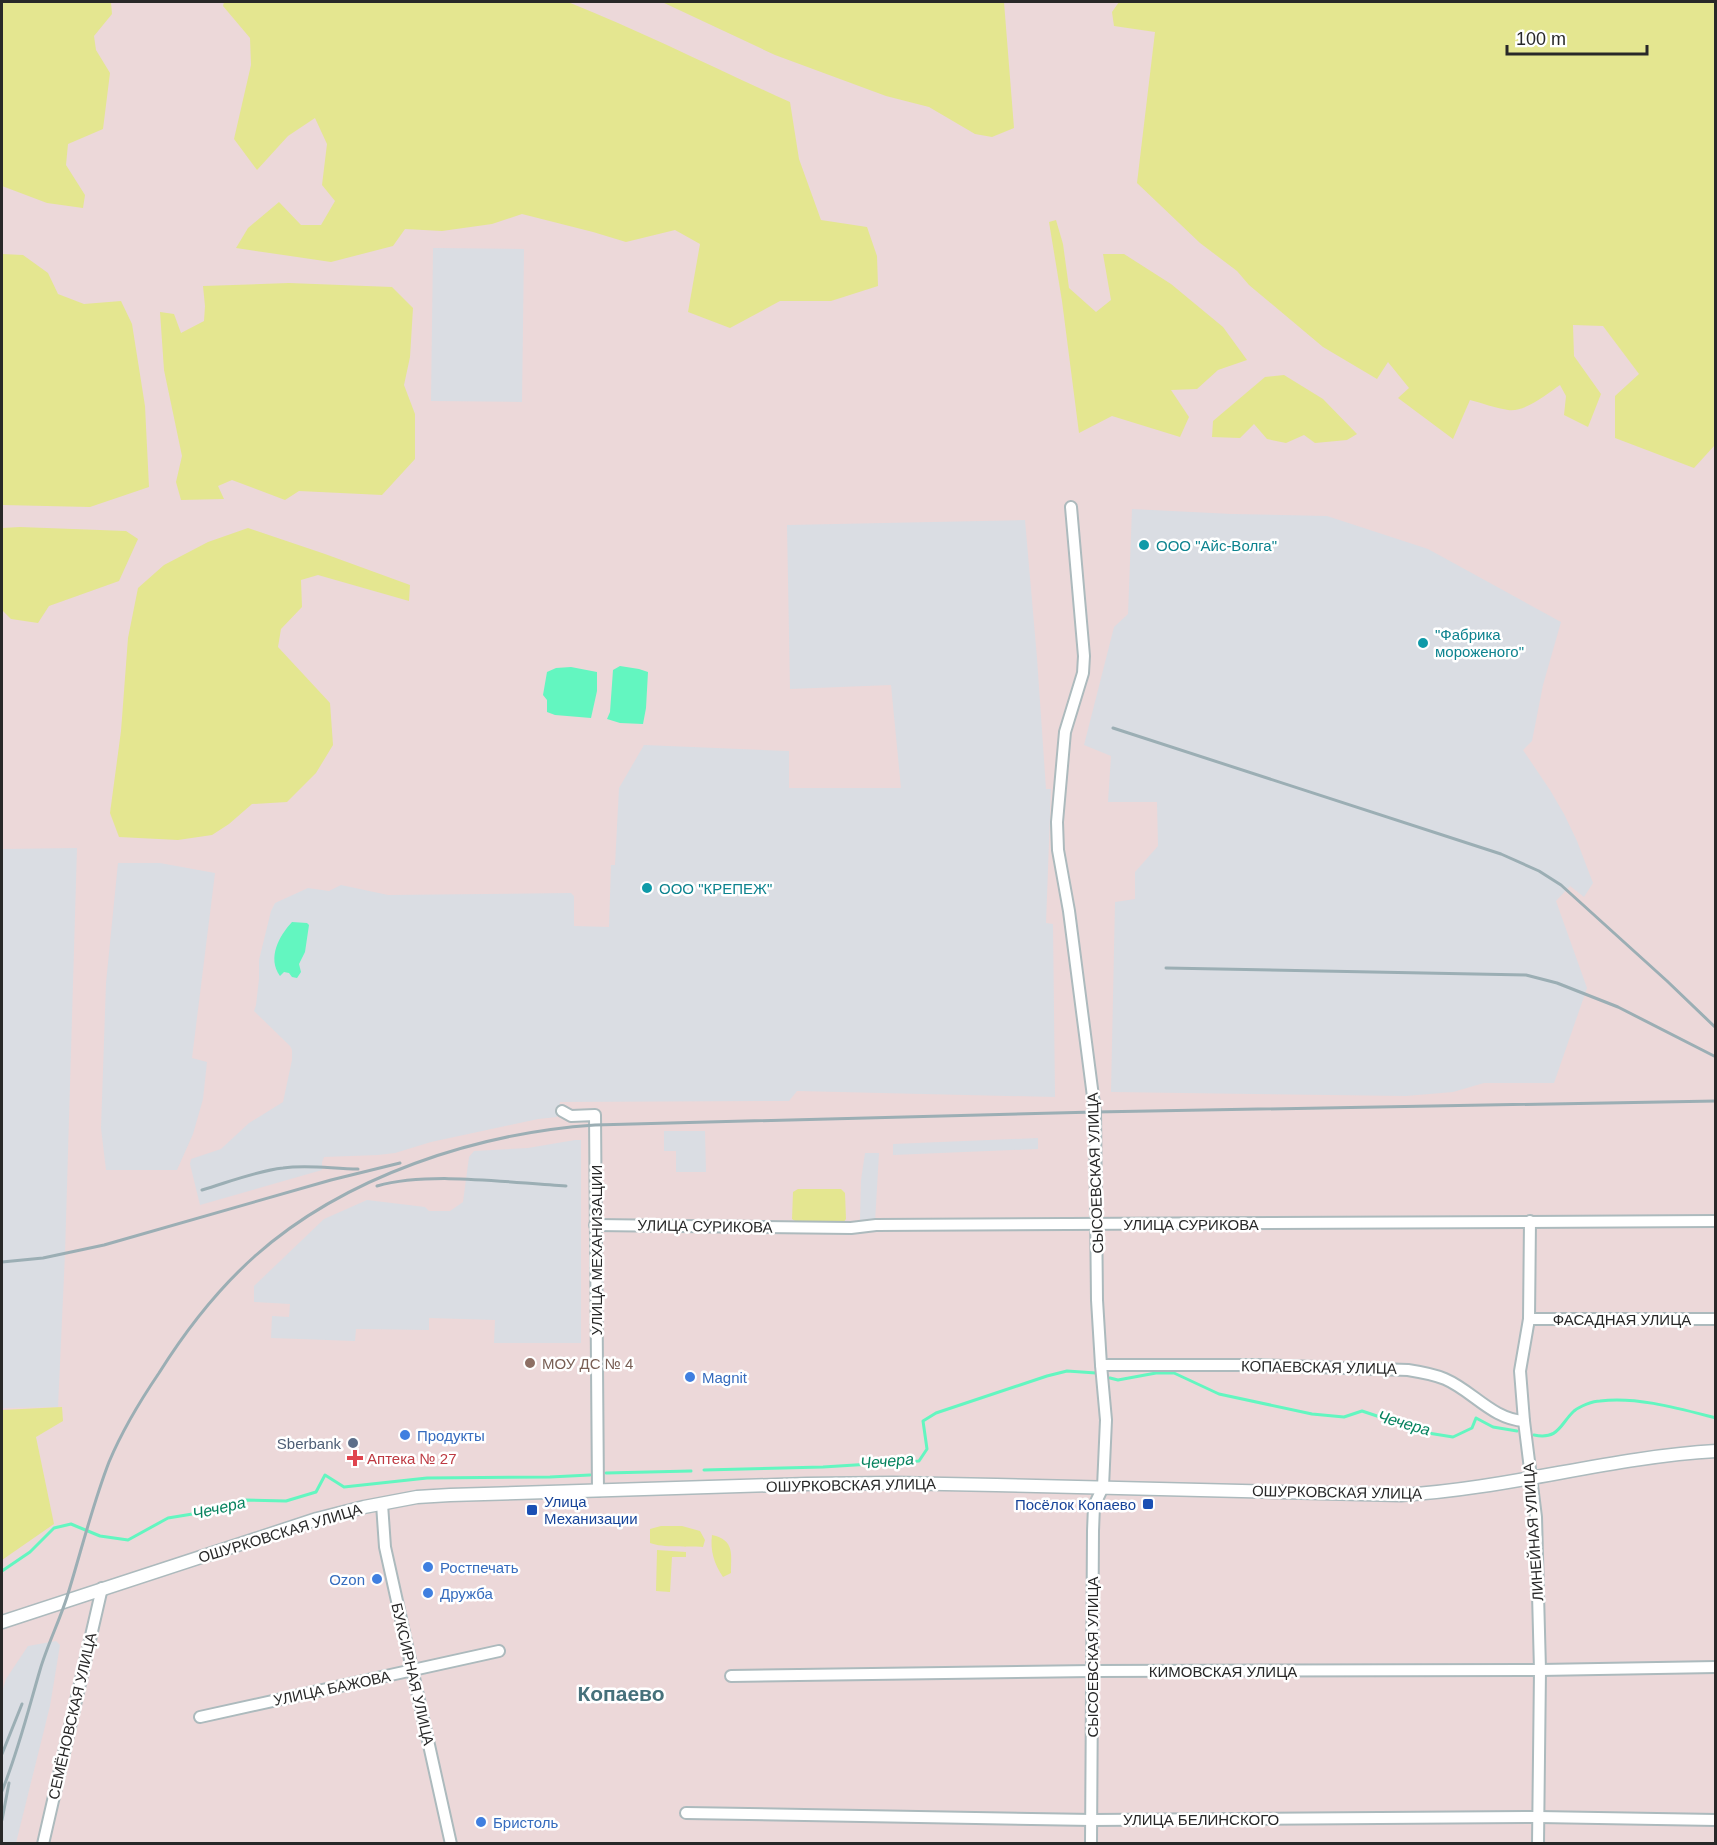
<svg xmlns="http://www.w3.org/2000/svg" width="1717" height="1845" font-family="Helvetica,sans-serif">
<rect width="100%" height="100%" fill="#ecd8d9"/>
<g fill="#dadde3">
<path d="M433,248l91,1 -2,153 -91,-1z"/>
<path d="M1132,509l100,5 95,2 101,33 133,73 -18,63 -11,56 -9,9 27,40 14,24 13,27 16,42 -9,14 -14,-11 -14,15 31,87 -33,95h-70l-31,9 -47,4 -295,-4 4,-190 20,-3v-27l23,-26 -1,-44h-49l3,-46 -27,-11 30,-118 14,-13z"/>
<path d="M1025,520l12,138 9,131h5l-5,134 7,1 2,173 -258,-6 -8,10 -229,1 -3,15 -19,2 -107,23 -36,11 -17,2 -54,2 -2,5v8l-122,35 -10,-41 1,-5 30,-10 28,-26 34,-21 9,-42v-10l-2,-4 -36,-35 2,-6 3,-26v-19l12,-49 4,-8 33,-15 21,3 12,-6 47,10 183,-2 3,3v30l35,1 2,-62h4l4,-77 25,-43 145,6v37h112l-10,-103 -101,4 -3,-164z"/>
<path d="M77,848l-12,406 -7,153 -56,1v-559z"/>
<path d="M118,863h42l55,10 -23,185 15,4 -4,37 -10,35 -16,36h-71l-5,-42 5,-145z"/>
<path d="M664,1131h41l1,41h-30v-21h-12z"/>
<path d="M1038,1138v11l-145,6v-11z"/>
<path d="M575,1140h6v203h-87l1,-23 -66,-2v12l-73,-1 -1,12 -84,-3 1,-22 17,1 1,-13 -36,-2v-16l70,-67 43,-19 58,7 4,4h21l13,-9 6,-45 5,-6 54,-3z"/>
<path d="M865,1153h14l-4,69 -15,-1 1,-41z"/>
<path d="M56,1641l4,4 -10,61 -34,137h-14v-151l4,-13 22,-33z"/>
</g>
<g fill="#e4e690">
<path d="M2,2h109l1,12 -18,22 2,14 14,23 -7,56 -35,15 -2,21 19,30 -2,13 -36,-5 -45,-17z"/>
<path d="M224,2h344c75,30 148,67 222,100l9,57 22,61 46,7 10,29 1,30 -47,15h-51l-50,27 -42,-16 12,-68 -25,-14 -49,12 -33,-10 -71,-18 -30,10 -50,7 -37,-2 -12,17 -62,16 -95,-14 12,-20 31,-26 22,23h20l14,-24 -13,-16 5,-41 -12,-26 -27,18 -31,34 -23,-31 17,-74 -1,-27 -27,-32z"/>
<path d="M662,2h342l10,126 -22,9 -17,-3 -46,-27 -43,-11 -111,-41z"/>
<path d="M1119,2h596v443l-21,23 -79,-30v-42l24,-22 -36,-48 -30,-1 1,31 27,38 -13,33 -24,-12 2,-19 -6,-11c-13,9 -36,28 -52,25 -13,-2 -26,-7 -38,-10l-17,39 -55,-41 11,-10 -21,-26 -11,17 -54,-32 -74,-62 -12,-14 -37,-28 -63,-60 18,-151 -41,-6 -2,-14z"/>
<path d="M1056,220l7,24 6,44 27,24 15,-12 -8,-46h21l47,30 52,43 24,33 -29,10 -21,19 -26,1 18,27 -9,20 -68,-21 -33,17 -17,-132 -13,-79z"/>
<path d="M2,254l21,1 25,18 10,21 26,10 37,-3 11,23 13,82 4,81 -59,20 -88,-2z"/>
<path d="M289,283l103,4 21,21 -3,49 -6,28 11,29v45l-33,36 -83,-4 -14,9 -53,-20 -14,6 6,13 -43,1 -5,-18 6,-26 -18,-86 -4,-58 14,2 7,19 23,-12 1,-15 -2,-20z"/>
<path d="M1284,375l39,24 34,35 -10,6 -32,3 -11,-8 -18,8 -19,-4 -13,-15 -14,14 -28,-1 1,-16 52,-44z"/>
<path d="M20,527l106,4 12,8 -19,42 -70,25 -11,17 -27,-4 -9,-9v-82z"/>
<path d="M248,528l77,26 85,31 -1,16 -91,-26 -17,5 1,27 -21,22 -3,18 52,56 3,42 -17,28 -29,29 -35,2 -23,20 -17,11 -34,5 -59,-3 -9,-24 11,-82 7,-93 10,-50 26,-23 44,-23z"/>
<path d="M798,1189h43l4,4 1,26 -3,4h-45l-6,-4 1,-27z"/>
<path d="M62,1407l1,14 -27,16 18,87 -52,36v-150z"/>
<path d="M661,1526h21l18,5 5,9 -2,7c-15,-1 -40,1 -53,-4v-14z"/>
<path d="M712,1535c23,5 19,19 19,38l-8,4c-9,-13 -13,-27 -11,-42z"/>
<path d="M657,1550l29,2v5h-14l-2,35 -14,-1z"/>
</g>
<g fill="#63f6c0">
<path d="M620,666l19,3 9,3 -2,36 -3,16 -23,-1 -13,-4 3,-7 3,-42z"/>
<path d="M571,667l26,5v19l-6,27 -36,-3 -8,-3v-12l-4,-5 4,-23 9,-4z"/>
<path d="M292,922l15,1 2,2 -4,27 -6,12 2,8 -4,6 -5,-1 -3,-4 -5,-1 -4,4c-13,-18 -1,-40 12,-54z"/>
</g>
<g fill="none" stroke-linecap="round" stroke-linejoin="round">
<g stroke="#63f6c0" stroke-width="3">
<path d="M1110,1378l8,2 38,-7h18l45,21 93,20 32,3 18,-6 66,22 25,4 19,-9 4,-10 17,9 24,4"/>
<path d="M1534,1435c25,5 26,-11 40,-24 6,-5 19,-10 26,-10 36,-5 81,8 116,17"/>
<path d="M704,1470l119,-3 96,-6 8,-12 -4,-28 13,-8 111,-37 20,-5 29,2"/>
<path d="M606,1473l85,-2"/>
<path d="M2,1571l28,-19 24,-24 17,-4 29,12 28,4 40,-22 55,-9 22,-9 41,1 30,-9 9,-17 19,12 83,-9 123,-1 40,-2"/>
</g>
<g stroke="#acbabd" stroke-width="14">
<g id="minor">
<path d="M1071,507l13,149 -1,17 -18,59 -8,90 1,28 11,61 26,201 2,188 4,65 5,55 -3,67 -9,19 -1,25 -2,313"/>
<path d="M562,1111l9,5 24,-1 3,376"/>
<path d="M1530,1221l-1,98 -9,52 4,50 12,96 4,153 -2,174"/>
<path d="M595,1225l256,3 25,-3 840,-4"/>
<path d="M1529,1319h187"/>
<path d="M1101,1365h155l152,5c13,2 25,4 37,9 28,12 47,40 79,42"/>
<path d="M382,1504l3,43 66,297"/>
<path d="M731,1676l361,-5 448,-1 176,-3"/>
<path d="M200,1717l299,-66"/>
<path d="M686,1813l406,7 447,-3 177,3"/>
<path d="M43,1844l59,-256"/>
</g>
</g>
<g stroke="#acbabd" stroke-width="15">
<path id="tertiary" d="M2,1622l315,-103 47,-12 53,-10 33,-2 357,-11 86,-1 103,2 405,10c106,-6 209,-38 315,-44"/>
</g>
<use href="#minor" stroke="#fff" stroke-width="10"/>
<use href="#tertiary" stroke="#fff" stroke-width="12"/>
<g stroke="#9baeb4" stroke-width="3">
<path d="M1113,728l388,126 38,17 22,14 106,96 49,47"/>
<path d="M1166,968l360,7 31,8 61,24 98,50"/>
<path d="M377,1186c54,-15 133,-3 189,0"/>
<path d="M202,1190c27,-8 54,-19 81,-22 25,-4 50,1 75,1"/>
<path d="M2,1262l41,-4 61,-13 227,-65 69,-17"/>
<path d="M2,1754l20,-50"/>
<path d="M2,1791c16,-39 26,-80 38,-121 7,-24 19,-48 27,-73 14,-45 25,-91 42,-135 13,-31 31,-61 50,-89 27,-43 58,-83 96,-117 90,-80 222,-123 340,-131l500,-13 621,-11"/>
<path d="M2,1820l7,-37"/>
</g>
</g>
<g fill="#0f9aa8" stroke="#fff" stroke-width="2">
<circle cx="1144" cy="545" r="6"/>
<circle cx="1423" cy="643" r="6"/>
<circle cx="647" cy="888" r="6"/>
</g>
<circle fill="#8d6e63" stroke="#fff" stroke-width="2" cx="530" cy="1363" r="6"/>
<g fill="#3f7fe0" stroke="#fff" stroke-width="2">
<circle cx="690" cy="1377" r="6"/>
<circle cx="405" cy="1435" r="6"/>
<circle cx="428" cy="1567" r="6"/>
<circle cx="377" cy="1579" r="6"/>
<circle cx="428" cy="1593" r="6"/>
<circle cx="481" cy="1822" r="6"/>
</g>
<circle fill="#5c6f8a" stroke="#fff" stroke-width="2" cx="353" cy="1443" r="6"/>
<path fill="#e0444e" stroke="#fff" stroke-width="2" d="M352 1449h6v6h6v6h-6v6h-6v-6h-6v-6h6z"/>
<g fill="#1a4fb4" stroke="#fff" stroke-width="2">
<rect x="1142" y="1498" width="12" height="12" rx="3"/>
<rect x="526" y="1504" width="12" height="12" rx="3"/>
</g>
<g text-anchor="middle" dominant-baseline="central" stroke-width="5" stroke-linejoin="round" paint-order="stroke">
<g font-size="15" fill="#0d838f" stroke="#fff" text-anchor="start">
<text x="1156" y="545">ООО "Айс-Волга"</text>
<text x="1435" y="634">"Фабрика<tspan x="1435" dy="17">мороженого"</tspan></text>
<text x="659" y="888">ООО "КРЕПЕЖ"</text>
</g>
<g font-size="15" fill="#282828" stroke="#fff">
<text transform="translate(1095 1173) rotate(-92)">СЫСОЕВСКАЯ УЛИЦА</text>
<text x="1191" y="1224">УЛИЦА СУРИКОВА</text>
<text transform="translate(705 1226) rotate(1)">УЛИЦА СУРИКОВА</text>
<text transform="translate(596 1250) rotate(-90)">УЛИЦА МЕХАНИЗАЦИИ</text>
<text x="1622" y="1319">ФАСАДНАЯ УЛИЦА</text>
<text transform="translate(1319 1367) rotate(1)">КОПАЕВСКАЯ УЛИЦА</text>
<text transform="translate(851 1485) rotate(-1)">ОШУРКОВСКАЯ УЛИЦА</text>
<text transform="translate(1337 1492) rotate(1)">ОШУРКОВСКАЯ УЛИЦА</text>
<text transform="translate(1533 1532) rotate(-94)">ЛИНЕЙНАЯ УЛИЦА</text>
<text transform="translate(280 1533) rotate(-17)">ОШУРКОВСКАЯ УЛИЦА</text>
<text transform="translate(1092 1657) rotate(-90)">СЫСОЕВСКАЯ УЛИЦА</text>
<text x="1223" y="1671">КИМОВСКАЯ УЛИЦА</text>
<text transform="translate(413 1674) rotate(77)">БУКСИРНАЯ УЛИЦА</text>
<text transform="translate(332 1688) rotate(-12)">УЛИЦА БАЖОВА</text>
<text transform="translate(72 1716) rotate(-77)">СЕМЁНОВСКАЯ УЛИЦА</text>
<text x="1201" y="1819">УЛИЦА БЕЛИНСКОГО</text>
</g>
<g font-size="15" fill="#785e54" stroke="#fff" text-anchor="start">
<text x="542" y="1363">МОУ ДС № 4</text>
</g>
<g font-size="15" fill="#366cbe" stroke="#fff" text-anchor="start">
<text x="702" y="1377">Magnit</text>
<text x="417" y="1435">Продукты</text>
<text x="440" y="1567">Ростпечать</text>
<text x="365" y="1579" text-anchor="end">Ozon</text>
<text x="440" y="1593">Дружба</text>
<text x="493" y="1822">Бристоль</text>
</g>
<g font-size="15" fill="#4e5e75" stroke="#fff" text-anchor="end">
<text x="341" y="1443">Sberbank</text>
</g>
<g font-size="15" fill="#be3a42" stroke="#fff" text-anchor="start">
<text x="367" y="1458">Аптека № 27</text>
</g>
<g font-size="15" fill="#164399" stroke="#fff" text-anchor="start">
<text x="544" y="1501">Улица<tspan x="544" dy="17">Механизации</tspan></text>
<text x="1136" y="1504" text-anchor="end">Посёлок Копаево</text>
</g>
<g font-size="16" font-style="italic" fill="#07835f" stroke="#fff">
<text transform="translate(1404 1423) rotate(16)">Чечера</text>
<text transform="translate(887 1461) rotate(-5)">Чечера</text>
<text transform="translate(219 1508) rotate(-13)">Чечера</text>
</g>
<g font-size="21" font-weight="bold" fill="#46717b" stroke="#fff">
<text x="621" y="1693">Копаево</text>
</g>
</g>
<rect width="1717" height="1845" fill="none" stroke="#282828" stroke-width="6"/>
<path d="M1507 45v9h140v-9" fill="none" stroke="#282828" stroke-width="3"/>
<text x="1516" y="45" font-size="18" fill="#282828" stroke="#ffffff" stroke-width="4.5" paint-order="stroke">100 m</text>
</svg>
